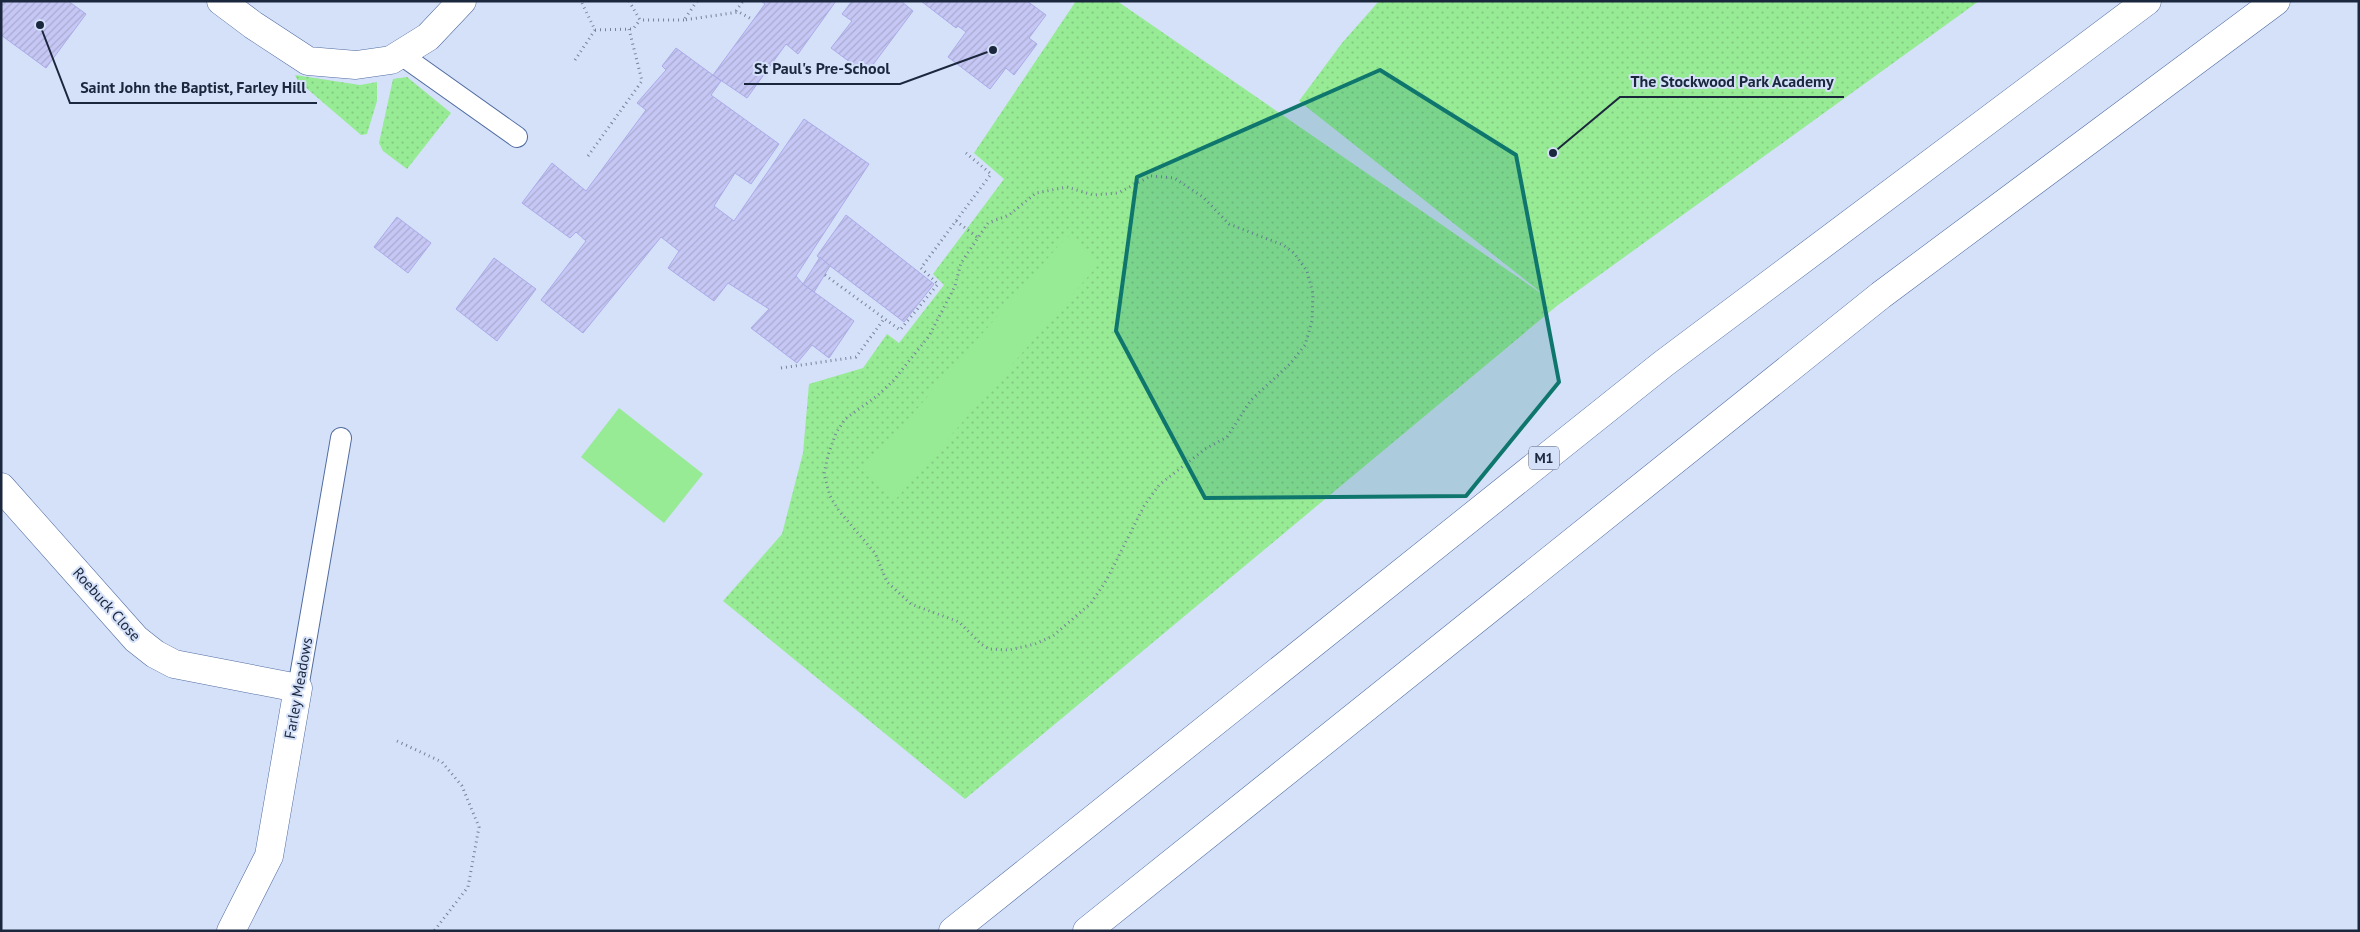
<svg xmlns="http://www.w3.org/2000/svg" width="2360" height="932" font-family="'PT Sans',sans-serif">
<defs>
<pattern id="grass-dots" width="8" height="8" patternUnits="userSpaceOnUse" patternTransform="scale(1.25)"><rect width="8" height="8" fill="#97eb94"/><path d="M2 2h.1M6 6h.1" fill="none" stroke="#82ca80" stroke-width="1.8" stroke-linecap="round"/></pattern>
<pattern id="building-hatch" width="6" height="6" patternUnits="userSpaceOnUse" patternTransform="scale(1.25)"><rect width="6" height="6" fill="#c6c7f4"/><path d="M-1 1l2-2M0 6l6-6M5 7l2-2" fill="none" stroke="#aaabd2"/></pattern>
</defs>
<rect width="100%" height="100%" fill="#d4e1f9"/>
<g fill="url(#grass-dots)">
<path d="M1076,1h41l431,297 -249,-197 43,-58 37,-42h600l-421,304 -593,494 -242,-198 59,-67 21,-81 6,-69 54,-16 24,-34 12,9 45,-58 -11,-11 71,-95 -30,-26z"/>
<path d="M295,75l65,10 17,-3v19l-10,33 -6,1 -63,-54z"/>
<path d="M407,77l44,36 -44,56 -24,-18 -4,-8 14,-64z"/>
</g>
<g fill="#97eb94">
<path d="M1067,236l32,28 -203,235 -18,-13 -15,-15z"/>
<path d="M619,408l84,66 -39,49 -83,-66z"/>
</g>
<g fill="url(#building-hatch)" stroke="#aaabe9">
<path d="M1,1h67l18,13 -40,54 -45,-33z"/>
<path d="M761,1h75l-38,53 -12,-10 -39,54 -34,-23 52,-71z"/>
<path d="M852,1h49l12,10 -47,63 -35,-26 21,-27 -10,-7z"/>
<path d="M921,1h106l19,14 -17,23 8,6 -23,31 -8,-7 -16,21 -42,-32 18,-25 -8,-6 -2,2z"/>
<path d="M676,48l45,33 -10,14 68,49 -28,40 -16,-11 -21,33 20,15 70,-102 65,45 -73,112 7,8 51,37 -25,37 -17,-13 -15,18 -46,-35 18,-19 -41,-26 -14,18 -46,-33 11,-17 -18,-14 -78,96 -42,-33 45,-59 -10,-9 -6,6 -48,-35 30,-40 34,28 60,-81 -9,-7 29,-33 -4,-4z"/>
<path d="M846,215l88,69 -30,38 -87,-66z"/>
<path d="M397,217l34,26 -23,30 -34,-26z"/>
<path d="M820,257l10,9 -16,26 -11,-8z"/>
<path d="M494,258l42,31 -39,52 -41,-32z"/>
</g>
<g fill="none" stroke-linecap="round" stroke-linejoin="round">
<g stroke="#506ba0" stroke-width="22">
<g id="lane">
<path d="M400,54l117,83"/>
<path d="M298,688l43,-250"/>
</g>
</g>
<g stroke="#506ba0" stroke-width="29">
<g id="street">
<path d="M221,1l32,24 55,36 48,4 35,-5 37,-23 34,-36"/>
<path d="M1,487l135,152 19,15 19,10 124,24 -29,168 -38,75"/>
</g>
</g>
<g stroke="#506ba0" stroke-width="29">
<g id="highway">
<path d="M953,931l710,-567 484,-363"/>
<path d="M1087,931l794,-636 395,-294"/>
</g>
</g>
<g stroke="#758299" stroke-width="3" stroke-dasharray="1 4" stroke-linecap="butt">
<path d="M629,1l11,19h44"/>
<path d="M697,1l-13,19 55,-8 14,8"/>
<path d="M736,11l7,-10"/>
<path d="M595,30l38,-1 7,-9"/>
<path d="M575,60l20,-30 -14,-29"/>
<path d="M588,156l54,-75 -13,-52"/>
<path d="M1151,176l23,2 29,19 26,27 54,21 11,8 13,18 6,23 -1,27 -7,24 -15,19 -39,36 -24,37 -22,12 -46,36 -15,21 -38,75 -15,22 -38,33 -18,8 -26,6 -20,-1 -8,-5 -22,-22 -48,-18 -24,-22 -12,-29 -36,-42 -9,-15 -6,-22 4,-19 8,-22 9,-14 32,-23 16,-15 36,-45 26,-50 6,-23 27,-40 21,-8 27,-22 31,-6 26,8 25,-2z"/>
<path d="M956,221l21,16"/>
<path d="M825,275l75,55 38,-46 -17,-16 70,-94 -25,-21"/>
<path d="M781,368l75,-11 28,-38"/>
<path d="M397,741l45,21 20,24 17,41 -11,60 -34,44"/>
</g>
<use href="#lane" stroke="#fff" stroke-width="20"/>
<use href="#street" stroke="#fff" stroke-width="28"/>
<use href="#highway" stroke="#fff" stroke-width="28"/>
</g>
<path fill="#0f766e" fill-opacity="0.2" stroke="#0f766e" stroke-width="4" stroke-linejoin="round" d="M1380,70l136,85 43,227 -93,114 -261,2 -89,-167 21,-154z"/>
<g text-anchor="middle" dominant-baseline="central" stroke-width="4" stroke-linejoin="round" paint-order="stroke">
<rect fill="#d4e1f9" stroke="#525f75" stroke-width="1" x="1529" y="446.5" width="30" height="23" rx="4"/>
<g font-size="14" font-weight="bold" fill="#1b273d">
<text x="1544" y="458">M1</text>
</g>
<g font-size="15" fill="#1b273d" stroke="#d4e1f9">
<text transform="translate(107 604) rotate(48)">Roebuck Close</text>
<text transform="translate(298 688) rotate(-80)">Farley Meadows</text>
</g>
</g>
<path fill="none" stroke="#1b273d" stroke-width="2" d="M993 50L900 84H744M1553 153L1620 97H1844M40 25L70 103H317"/>
<g fill="#1b273d" stroke="#d4e1f9" stroke-width="2">
<circle cx="993" cy="50" r="5"/>
<circle cx="1553" cy="153" r="5"/>
<circle cx="40" cy="25" r="5"/>
</g>
<g font-size="16" text-anchor="middle" font-weight="bold" fill="#1b273d" stroke="#d4e1f9" stroke-width="4" stroke-linejoin="round" paint-order="stroke">
<text x="822" y="74">St Paul's Pre-School</text>
<text x="1732" y="87">The Stockwood Park Academy</text>
<text x="193" y="93">Saint John the Baptist, Farley Hill</text>
</g>
<rect width="2360" height="932" fill="none" stroke="#1b273d" stroke-width="5"/>
</svg>
